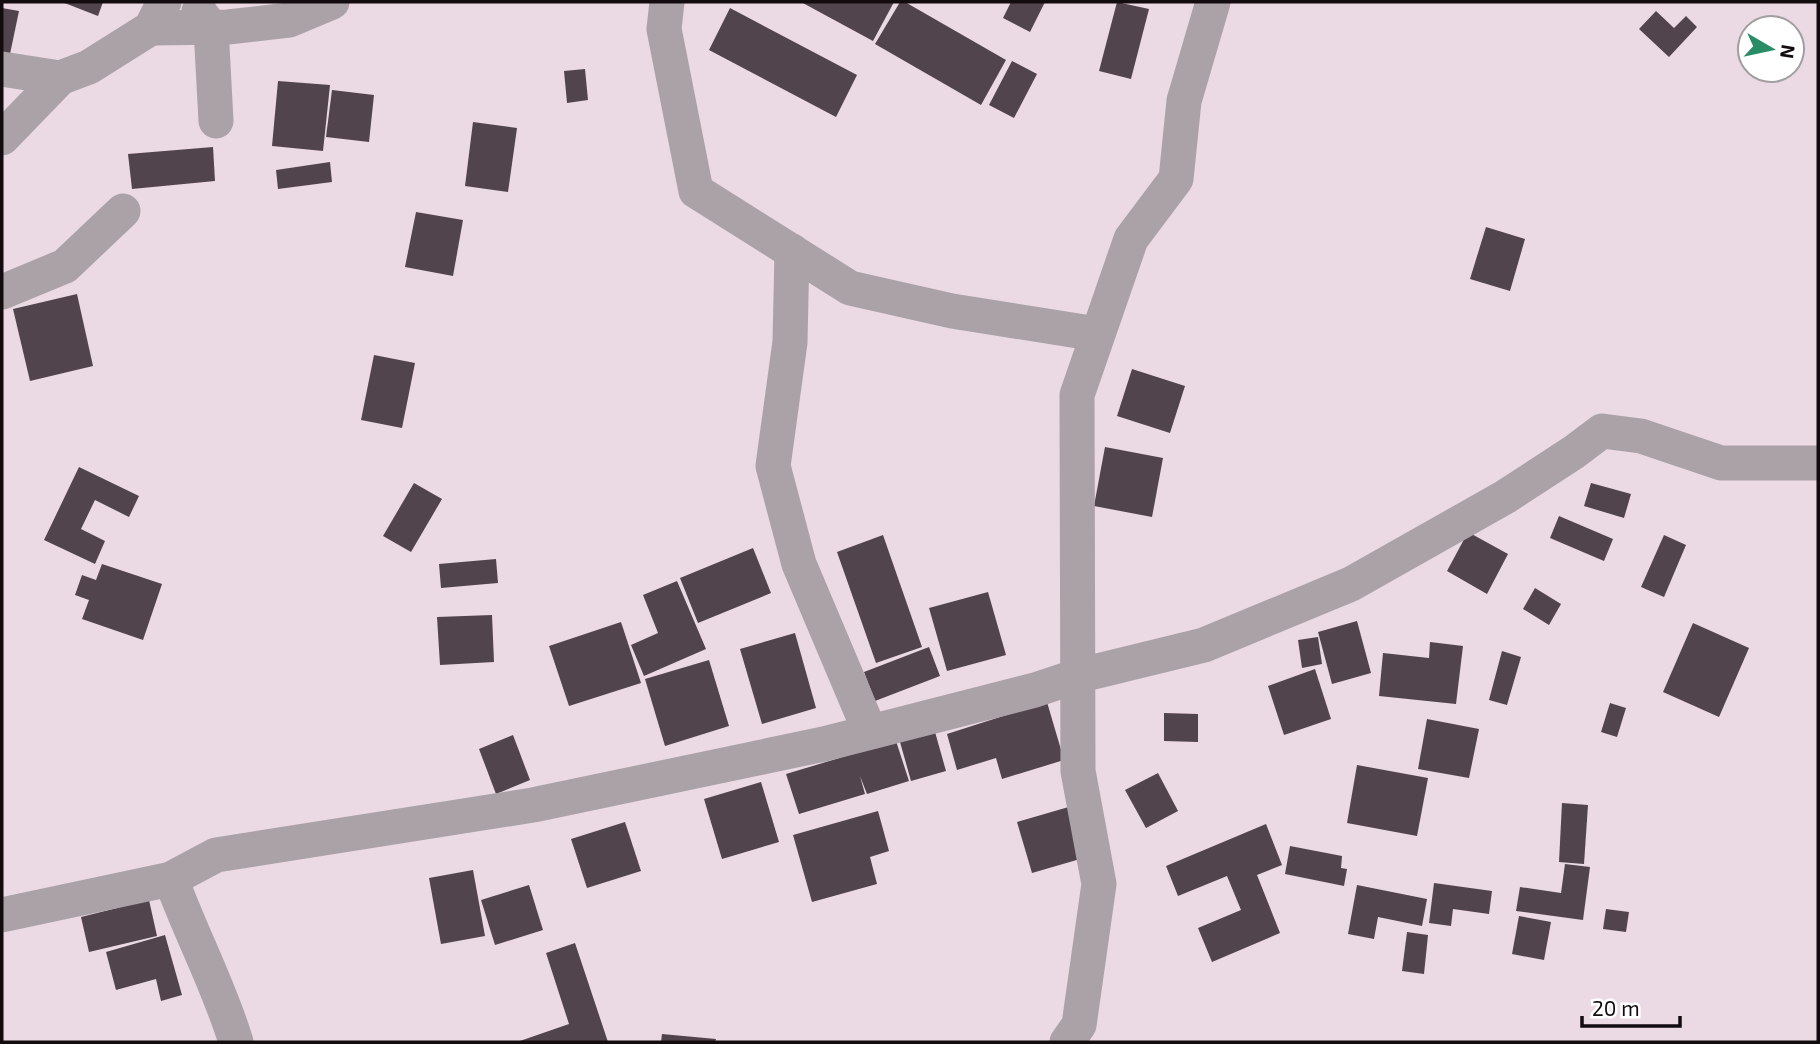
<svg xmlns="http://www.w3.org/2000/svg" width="1820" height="1044" font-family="'Exo 2',sans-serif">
<rect width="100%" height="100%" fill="#ebd9e3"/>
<g fill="#52444c">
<path d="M62,2h41l-5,14z"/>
<path d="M801,2h93l-21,39z"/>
<path d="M900,2h5l101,58 -25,45 -106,-61z"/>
<path d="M1011,2h34l-15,30 -27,-14z"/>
<path d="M1117,2l32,7 -18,70 -32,-8z"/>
<path d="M2,8l17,3 -9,43 -8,-1z"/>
<path d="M730,8l127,67 -21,42 -127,-67z"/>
<path d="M1656,11l18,17 12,-12 11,11 -28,30 -30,-28z"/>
<path d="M1012,61l25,13 -23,44 -25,-13z"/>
<path d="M585,69l3,31 -21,3 -3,-32z"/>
<path d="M278,81l52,4 -7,66 -51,-5z"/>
<path d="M332,90l42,5 -5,47 -43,-5z"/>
<path d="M473,122l44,6 -9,64 -43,-6z"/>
<path d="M213,147l2,34 -83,8 -4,-35z"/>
<path d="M330,162l2,20 -54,7 -2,-19z"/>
<path d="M416,212l47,8 -10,56 -48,-9z"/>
<path d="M1486,227l39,12 -15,52 -40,-12z"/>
<path d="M77,294l16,72 -63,15 -17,-72z"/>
<path d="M374,355l41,8 -13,65 -41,-8z"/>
<path d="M1132,369l53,17 -15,47 -53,-17z"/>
<path d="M1105,447l58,11 -11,59 -58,-11z"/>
<path d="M79,467l60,29 -10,21 -34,-17 -14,29 24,12 -10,23 -51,-24z"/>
<path d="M414,483l28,16 -31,53 -28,-16z"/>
<path d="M1591,483l40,11 -7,24 -40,-12z"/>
<path d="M1559,516l54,23 -9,22 -54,-23z"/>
<path d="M1468,532l40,22 -21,40 -40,-23z"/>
<path d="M883,535l39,112 -46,16 -39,-111z"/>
<path d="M1664,535l22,10 -22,52 -23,-10z"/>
<path d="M753,548l18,45 -73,30 -18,-45z"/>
<path d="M496,559l2,24 -57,5 -2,-24z"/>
<path d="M102,564l60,20 -19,56 -61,-21 7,-19 -14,-5 7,-20 14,5z"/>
<path d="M677,581l29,68 -62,27 -13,-31 27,-12 -15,-38z"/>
<path d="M1535,588l26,16 -12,21 -26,-16z"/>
<path d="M988,592l18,63 -59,16 -18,-63z"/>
<path d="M492,615l2,47 -54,3 -3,-48z"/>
<path d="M1357,621l14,52 -39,11 -14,-52z"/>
<path d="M621,622l20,61 -72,23 -20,-60z"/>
<path d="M1693,623l56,25 -30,69 -56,-25z"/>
<path d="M795,633l21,75 -54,16 -22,-75z"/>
<path d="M1318,637l4,27 -20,4 -4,-28z"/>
<path d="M1430,642l33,4 -7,58 -77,-8 4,-43 46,5z"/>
<path d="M929,647l11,29 -65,25 -11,-29z"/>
<path d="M1502,651l19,6 -14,48 -18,-5z"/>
<path d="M709,660l20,66 -64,20 -20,-67z"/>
<path d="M1315,669l16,50 -47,16 -16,-49z"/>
<path d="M1047,702l17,58 -62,19 -6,-21 -39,12 -10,-36z"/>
<path d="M1610,703l16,5 -9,29 -16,-5z"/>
<path d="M1164,713l34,1v28l-34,-1z"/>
<path d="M1427,719l52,10 -10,49 -51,-9z"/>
<path d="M935,732l11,39 -35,10 -11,-39z"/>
<path d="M513,735l17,45 -34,14 -17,-45z"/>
<path d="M896,741l13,40 -42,13 -7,-18 5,18 -66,20 -13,-40z"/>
<path d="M1357,765l71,13 -11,58 -70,-13z"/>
<path d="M1158,773l20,38 -32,17 -21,-38z"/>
<path d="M761,782l18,60 -57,17 -18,-60z"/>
<path d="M1562,803l26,2 -4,59 -25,-2z"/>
<path d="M1072,806l15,51 -55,16 -15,-51z"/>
<path d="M878,811l11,40 -19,6 7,27 -65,18 -19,-67z"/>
<path d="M625,822l16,49 -54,17 -16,-49z"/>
<path d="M1266,824l16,41 -25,10 23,58 -68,29 -14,-34 43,-18 -14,-34 -49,20 -12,-30z"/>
<path d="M1290,846l52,10 -1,12 6,1 -3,17 -59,-12z"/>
<path d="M1565,864l25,3 -7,53 -67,-9 4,-24 41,6z"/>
<path d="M473,870l12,66 -44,8 -12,-66z"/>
<path d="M1434,883l58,8 -3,23 -36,-5 -2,17 -22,-3z"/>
<path d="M529,885l14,45 -48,15 -14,-45z"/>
<path d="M1357,885l70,14 -5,27 -44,-9 -4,22 -26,-5z"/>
<path d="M149,900l8,36 -68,16 -8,-35z"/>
<path d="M1606,909l23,3 -3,20 -23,-3z"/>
<path d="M1519,916l32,6 -7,38 -32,-6z"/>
<path d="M1407,932l21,3 -4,39 -22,-3z"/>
<path d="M165,935l17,60 -21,6 -5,-22 -40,11 -10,-38z"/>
<path d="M575,943l33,99h-91l52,-18 -23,-71z"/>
<path d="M662,1034l54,5 -1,3h-54z"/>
</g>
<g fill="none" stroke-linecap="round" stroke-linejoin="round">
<g stroke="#aaa2a6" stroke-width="35">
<path d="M667,2l-3,27 32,162 154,97 102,23 145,23"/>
<path d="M199,11l12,17 5,93"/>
<path d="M151,28l77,-1 61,-7 43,-18"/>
<path d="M2,69l58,9"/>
<path d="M2,138l58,-60 29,-11 62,-39 13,-26"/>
<path d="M792,251l-2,91 -17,124 26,98 71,168"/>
<path d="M2,292l63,-26 58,-55"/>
<path d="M171,879c20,55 48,107 65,163"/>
<path d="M2,915l169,-36 45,-24 317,-50 291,-61 211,-54 42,-14 127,-31 147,-61 154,-87 69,-45 28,-21 39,5 80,27h97"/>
<path d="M1067,1042l12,-17 20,-141 -21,-113 -1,-376 54,-156 45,-60 8,-78 29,-99"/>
</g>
</g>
<rect width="1820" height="1044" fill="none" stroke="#120c0f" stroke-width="7"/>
<g transform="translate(1771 49) rotate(99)"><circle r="33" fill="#ffffff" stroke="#a09e9f" stroke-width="2"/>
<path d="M0-5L12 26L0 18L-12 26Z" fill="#288c67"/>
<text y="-10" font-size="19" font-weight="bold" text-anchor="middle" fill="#120c0f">N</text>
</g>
<path d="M1582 1016v10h98v-10" fill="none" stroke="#120c0f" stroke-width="3.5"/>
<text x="1592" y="1016" font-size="21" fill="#120c0f" stroke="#ffffff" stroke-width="5" paint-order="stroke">20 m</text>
</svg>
